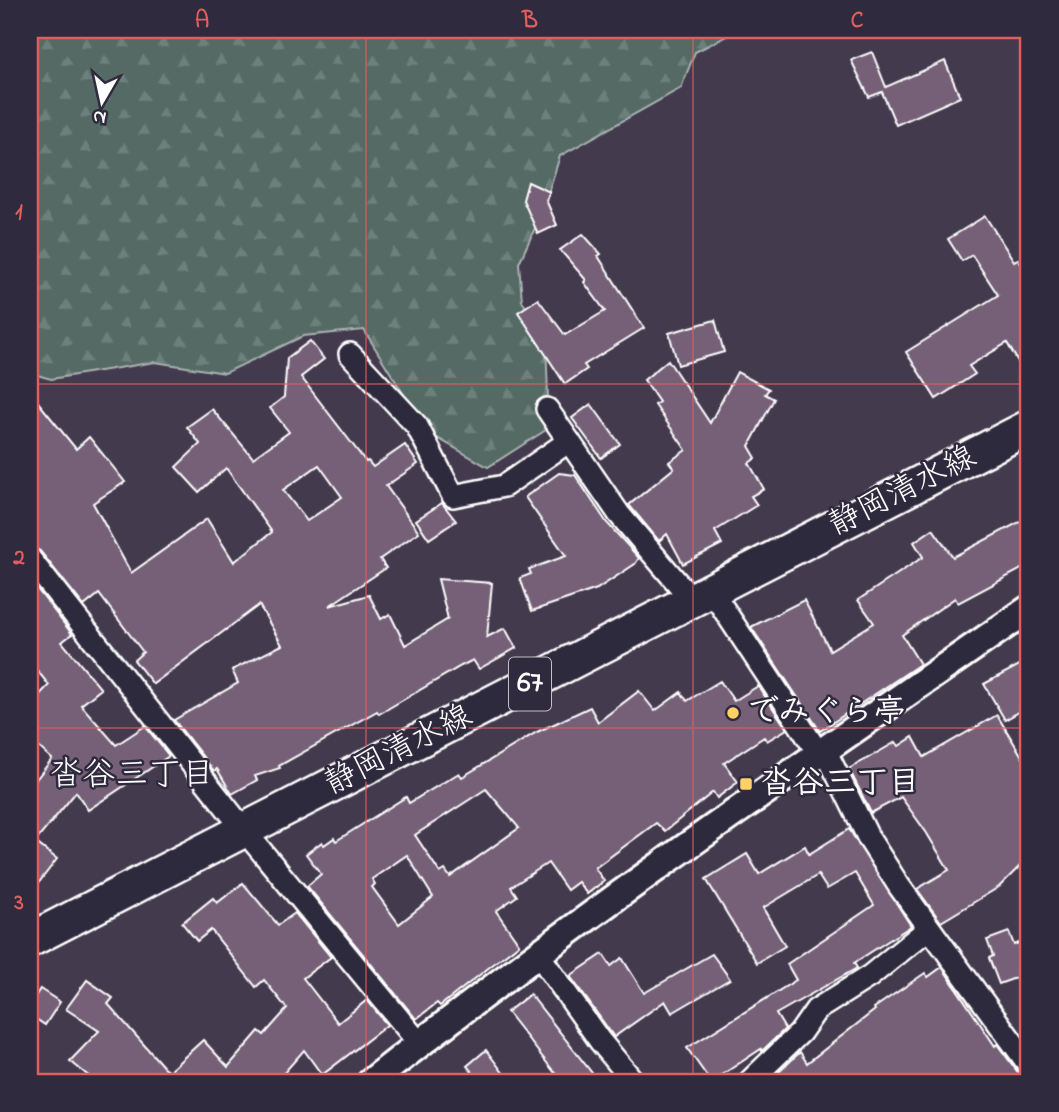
<svg xmlns="http://www.w3.org/2000/svg" width="1059" height="1112" font-family="'Indie Flower','Klee One',sans-serif">
<defs>
<pattern id="forest-firs" width="22" height="20" patternUnits="userSpaceOnUse" patternTransform="scale(1.75)"><rect width="22" height="20" fill="#546a65"/><path d="M5 1l3.5 6h-7zM16 11l3.5 6h-7z" fill="#6e807c"/></pattern>
</defs>
<rect width="100%" height="100%" fill="#443a4e"/>
<filter id="ink" filterUnits="userSpaceOnUse"><feTurbulence type="fractalNoise" baseFrequency=".0143" numOctaves="2"/><feDisplacementMap in="SourceGraphic" scale="14" xChannelSelector="R" yChannelSelector="G"/><feConvolveMatrix kernelMatrix="1 2 1 2 8 2 1 2 1" color-interpolation-filters="sRGB"/></filter>
<g filter="url(#ink)">
<path fill="url(#forest-firs)" stroke="#aab4b2" stroke-width="2" d="M30,30h708l-43,22 -14,36 -121,68 -19,59 -22,48 3,38 24,37 3,90 -61,39 -61,-35 -63,-102 -61,6 -78,37 -70,-11 -104,17 -21,-6z"/>
<g fill="#756077" stroke="#fff" stroke-width="2" fill-rule="evenodd">
<path d="M872,52l14,35 59,-26 15,36 -64,28 -14,-33 -13,5 -18,-37z"/>
<path d="M528,182l22,10 -4,8 11,25 -19,9 -15,-34z"/>
<path d="M985,216l29,45 4,-2 11,17v104l-22,-37 -38,23 6,8 -39,25 -30,-47 92,-57 -26,-40 -10,6 -14,-22z"/>
<path d="M583,234l18,20 -3,2 46,72 -60,37 3,4 -22,15 -47,-72 20,-13 27,36 40,-24 -21,-29 2,-2 -26,-30z"/>
<path d="M715,320l9,32 -46,13 -9,-32z"/>
<path d="M310,341l14,18 -23,18 65,85 2,-1 5,6 32,-22 13,19 -32,22 33,46 -39,27 6,9 -57,38 40,-11 12,24 9,-5 15,31 43,-26 -10,-40 54,4 -5,54 18,-9 11,20 -37,21 -6,-9 -12,6 -82,48 -2,-3 -98,55 1,2 -25,8 2,4 -25,14 -15,-25 -3,2 -40,-51 64,-37 -6,-13 50,-25 -23,-40 -106,79 -19,-24 9,-8 -44,-58 -15,12 -44,-55 -10,-5v-154l46,57 13,-12 36,45 -32,21 38,70 76,-54 27,43 38,-30 -46,-64 -27,24 -23,-25 24,-23 -13,-17 25,-18 41,49 36,-26 -19,-24 14,-11 3,-39zM319,465l23,32 -35,24 -24,-31z"/>
<path d="M668,360l42,63 27,-51 32,17 -4,5 9,5 -25,47 7,12 -7,5 15,26 -13,7 6,9 -42,26 7,13 -39,20 -16,-30 -8,7 -30,-36 45,-37 -5,-6 17,-12 -31,-45 4,-3 -15,-22z"/>
<path d="M591,404l29,40 -19,14 -29,-40z"/>
<path d="M559,473l16,2 32,48 32,35 -4,6 -38,25 -65,22 -12,-33 11,-4 -2,-5 37,-13 -41,-59z"/>
<path d="M442,503l14,18 -27,18 -13,-19z"/>
<path d="M1029,517v48l-71,38 -3,-5 -53,37 18,29 -100,67 -69,-104 53,-27 26,50 44,-27 -16,-23 65,-43 -9,-15 19,-13 20,28z"/>
<path d="M30,580l42,54 -10,8 39,47 -20,16 35,40 29,-19 24,30 -81,54 -12,-18 -41,50 22,17 -27,35v-107l22,-28 -22,-20v-34l19,-20 -19,-23z"/>
<path d="M1029,660v46l-24,14 -21,-36z"/>
<path d="M720,681l14,20 24,-15 29,43 -20,12 -3,-4 -40,26 14,19 -21,16 -4,-6 -48,39 -9,-8 -61,45 9,13 -17,13 -9,-12 -11,8 -19,-27 -37,24 6,9 -21,15 23,33 -79,62 -3,-3 -21,16 -109,-133 14,-12 -15,-20 16,-12 2,3 10,-7 2,3 70,-44 3,6 50,-30 3,4 75,-45 53,-25 8,15 41,-31 16,20 26,-19 6,9zM486,789l33,39 -69,49 -5,-7 -5,3 -25,-38zM407,855l26,42 -34,27 -27,-37 3,-3 -3,-5z"/>
<path d="M997,715l32,53v89l-30,30 -58,35 -24,-33 32,-19 -23,-38 -25,-35 -30,16 -22,-44 47,-27 3,4 14,-9 11,20z"/>
<path d="M849,829l62,97 -57,37 3,5 -81,46 9,15 -23,22 -1,-2 -50,33 -24,-34 109,-68 -9,-16 87,-59 -19,-32 -28,16 -9,-14 -55,33 22,38 -28,17 -51,-84 41,-25 12,20 46,-28 4,8z"/>
<path d="M243,883l35,42 17,-12 36,44 -28,21 35,45 29,-23 20,25 -65,50 -18,-25 -28,32h-180l-26,-21 29,-30 -33,-22 21,-29 26,18 -5,6 60,68 35,-32 25,27 31,-36 5,4 23,-26 -23,-29 -8,7 -45,-57 -14,11 -15,-18 31,-25 4,5z"/>
<path d="M1009,932l5,13 15,-6v34l-30,11 -10,-26 4,-2 -6,-16z"/>
<path d="M603,954l8,12 11,-8 22,35 68,-39 18,25 -58,34 -7,-12 -51,36 -44,-61z"/>
<path d="M942,967l53,79 2,-2 28,38h-243l3,-2 -6,-8 21,-20 7,11 68,-53 -1,-2 51,-35 3,4z"/>
<path d="M40,989l20,13 -15,23 -15,-10v-11z"/>
<path d="M530,994l69,88h-37l-55,-70z"/>
<path d="M486,1050l18,24 -11,8h-13l-13,-16z"/>
</g>
<g fill="none" stroke-linecap="round" stroke-linejoin="round">
<g stroke="#fff" stroke-width="26">
<g id="minor">
<path d="M350,354l67,72 36,70 51,-10 65,-45"/>
<path d="M547,409l72,105 73,86"/>
<path d="M30,559l214,271 175,213"/>
<path d="M711,590l108,164"/>
<path d="M825,750l44,89 30,47 130,179"/>
<path d="M539,955l61,86 34,41"/>
<path d="M749,1082l51,-49 16,-23 54,-34 58,-47"/>
</g>
</g>
<g stroke="#fff" stroke-width="32">
<path id="tertiary" d="M371,1082c211,-168 436,-320 658,-473"/>
</g>
<g stroke="#fff" stroke-width="38">
<path id="primary" d="M30,940l999,-513"/>
</g>
<use href="#minor" stroke="#2f2a3d" stroke-width="21"/>
<use href="#tertiary" stroke="#2f2a3d" stroke-width="26"/>
<use href="#primary" stroke="#2f2a3d" stroke-width="33"/>
</g>
</g>
<path fill="none" stroke="#e05e5e" stroke-width="2" stroke-opacity="0.55" d="M366,30v1052M693,30v1052M30,384h999M30,728h999"/>
<g fill="#ffd166" stroke="#2f2a3d" stroke-width="2.5">
<circle cx="733" cy="713" r="7"/>
<rect x="739" y="777" width="14" height="14" rx="3.5"/>
</g>
<g text-anchor="middle" dominant-baseline="central" stroke-width="5" stroke-linejoin="round" paint-order="stroke">
<rect fill="#2f2a3d" stroke="#c1bfc5" stroke-width="2" x="509" y="657.5" width="42" height="53" rx="5"/>
<g font-size="30" font-weight="bold" fill="#fff">
<text x="530" y="684">67</text>
</g>
<g font-size="32" fill="#fff" stroke="#2f2a3d">
<text transform="translate(903 492) rotate(-27)">静岡清水線</text>
<text transform="translate(399 751) rotate(-27)">静岡清水線</text>
</g>
<g font-size="32" font-weight="bold" fill="#fff" stroke="#2f2a3d" text-anchor="start">
<text x="747" y="713">でみぐら亭</text>
<text x="760" y="784">沓谷三丁目</text>
</g>
<g font-size="33" fill="#fff" stroke="#2f2a3d">
<text x="132" y="776">沓谷三丁目</text>
</g>
</g>
<rect width="1059" height="1112" fill="none" stroke="#2f2a3d" stroke-width="77"/>
<g transform="translate(102 102) rotate(189)" stroke="#2f2a3d" stroke-width="5" paint-order="stroke">
<path d="M0-5L12 26L0 18L-12 26Z" fill="#ffffff"/>
<text y="-10" font-size="19" font-weight="bold" text-anchor="middle" fill="#ffffff">N</text>
</g>
<rect x="38" y="38" width="982" height="1036" fill="none" stroke="#e05e5e" stroke-width="2.5"/>
<g font-size="23" text-anchor="middle" font-weight="bold" fill="#e05e5e">
<text x="202" y="27">A</text>
<text x="530" y="27">B</text>
<text x="857" y="27">C</text>
<text x="19" y="219">1</text>
<text x="19" y="564">2</text>
<text x="19" y="909">3</text>
</g>
</svg>
